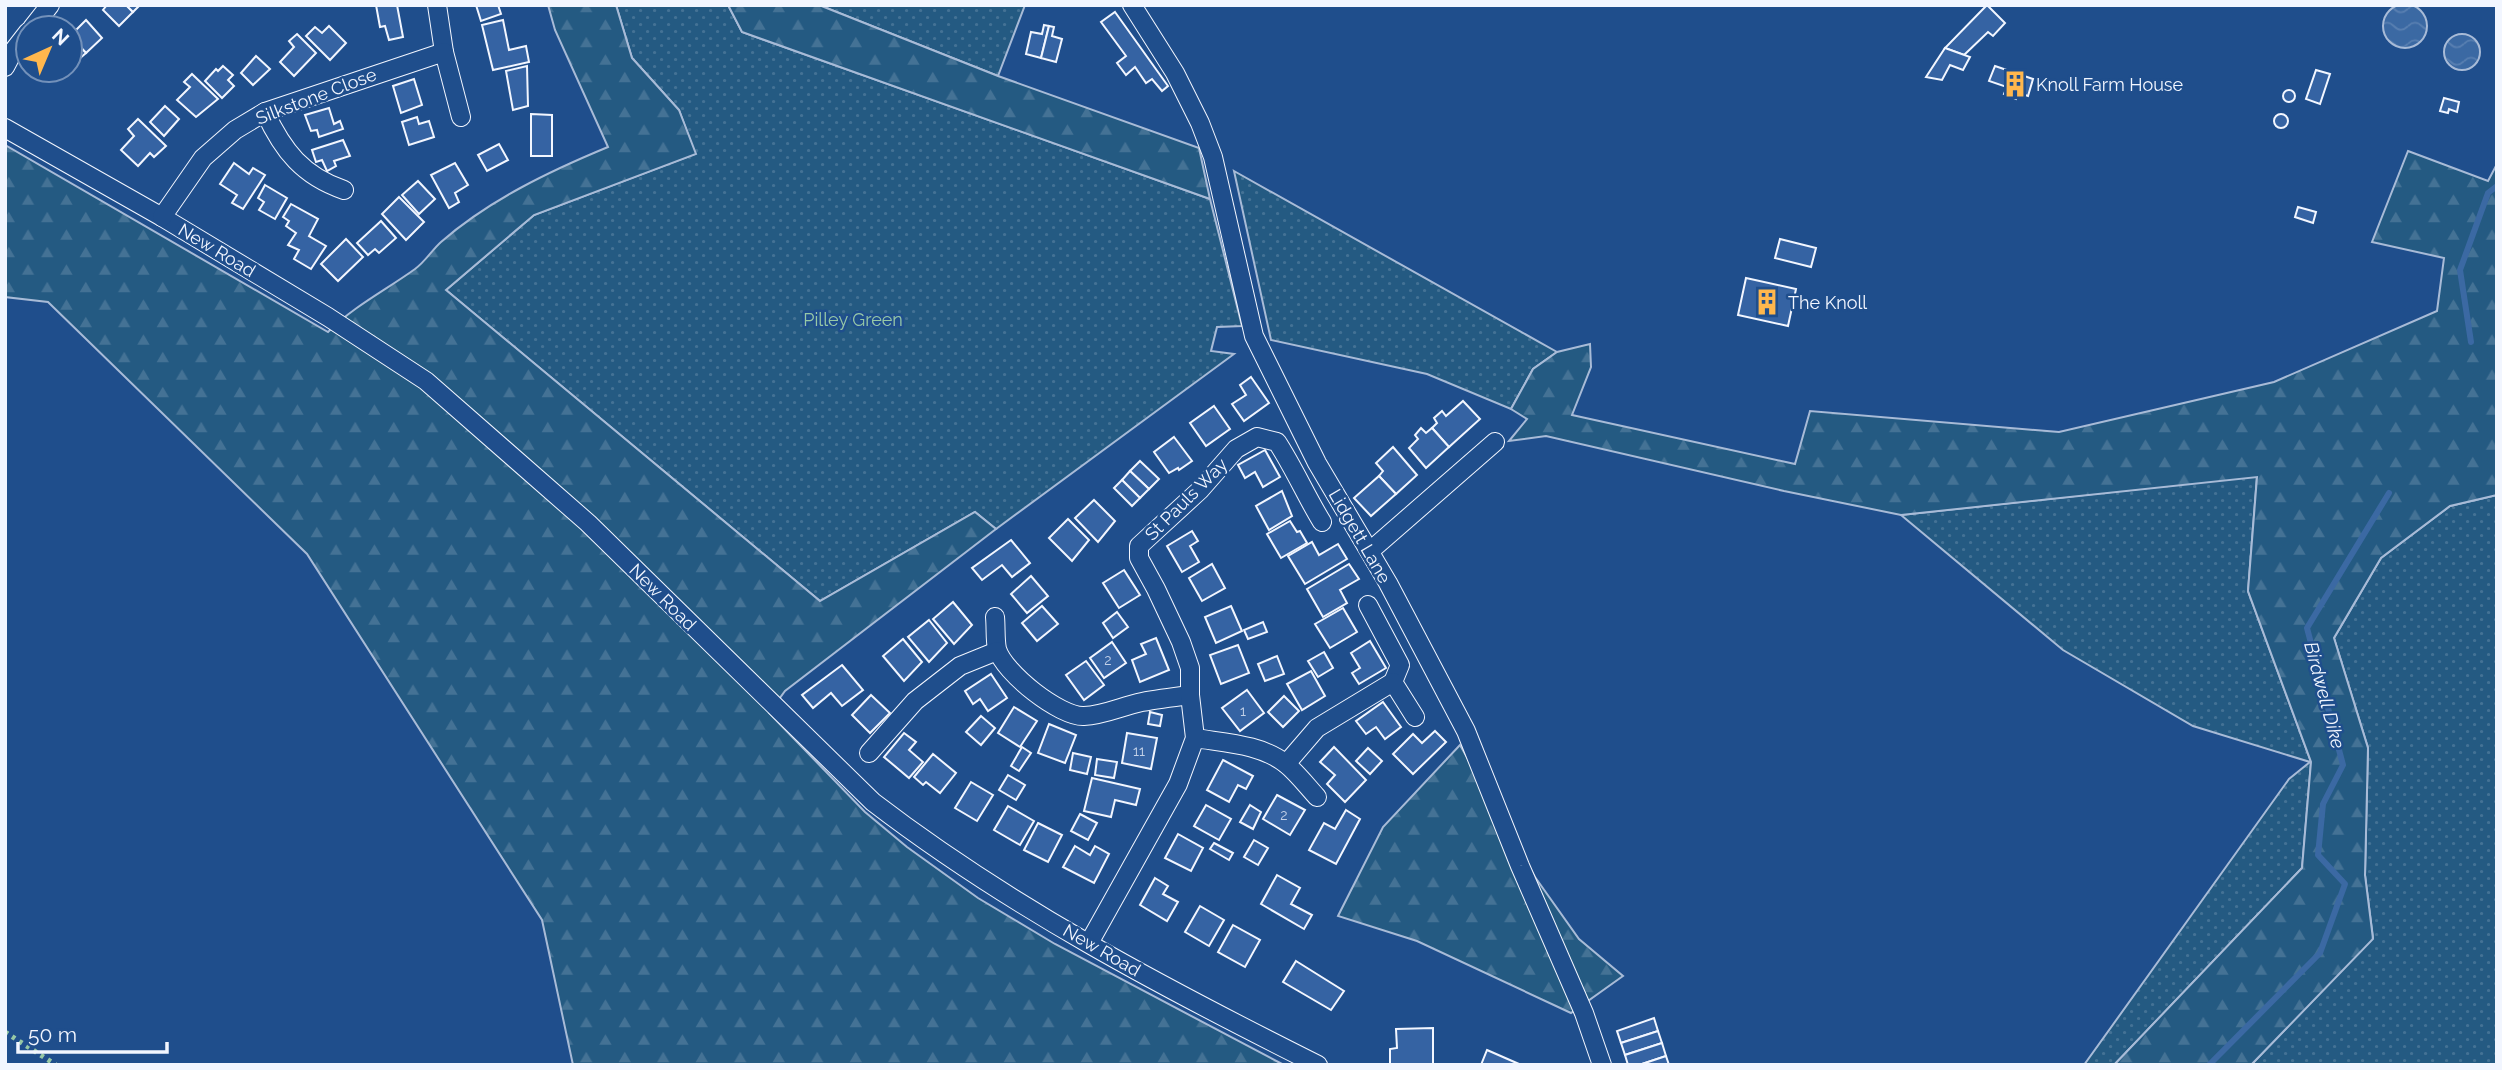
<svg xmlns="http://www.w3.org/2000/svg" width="2502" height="1070" font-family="Raleway,sans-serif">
<defs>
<pattern id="green-dots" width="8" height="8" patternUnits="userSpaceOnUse" patternTransform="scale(1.75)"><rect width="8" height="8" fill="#245a82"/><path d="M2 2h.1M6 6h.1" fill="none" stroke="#447295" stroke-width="1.8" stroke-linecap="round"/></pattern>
<pattern id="forest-firs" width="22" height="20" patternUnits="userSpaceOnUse" patternTransform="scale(1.75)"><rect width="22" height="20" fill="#245a82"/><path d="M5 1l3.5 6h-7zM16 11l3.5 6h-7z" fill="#447295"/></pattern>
<pattern id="water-waves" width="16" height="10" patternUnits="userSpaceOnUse" patternTransform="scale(1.75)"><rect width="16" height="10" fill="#3b69a3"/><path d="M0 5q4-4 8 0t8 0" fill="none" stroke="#587fb1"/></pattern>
</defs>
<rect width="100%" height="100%" fill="#1f4e8c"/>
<g fill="url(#green-dots)" stroke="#a8bbd7" stroke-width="2">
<path d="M616,5h112l14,27 468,167 32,127 -25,1 -6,24 23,3 -238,175 -21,-17 -155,89 -374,-311 88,-75 161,-61 -16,-44 -47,-52z"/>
<path d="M819,5h206l-27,71z"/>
<path d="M1234,171l323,181 -24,17 -22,40 -84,-35 -156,-34z"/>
<path d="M2257,476l-9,115 63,171 -9,106 -188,197h-30l205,-286 21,-17 -117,-36 -130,-76 -162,-135z"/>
<path d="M2497,495v570h-246l122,-127 -8,-63 3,-127 -34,-110 47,-80 69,-52z"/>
</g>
<g fill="url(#forest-firs)" stroke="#a8bbd7" stroke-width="2">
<path d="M548,5h68l16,53 47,52 17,44 -162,61 -88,75 374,311 155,-89 21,17 -211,162 -16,22 96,99 42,35 71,51 77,46 229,121h-711l-31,-145 -235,-366 -259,-252 -43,-5v-152l323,187c26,-26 58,-42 87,-63 10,-7 17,-19 26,-27 48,-42 109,-71 167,-95l-53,-117z"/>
<path d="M728,5h91l179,71 201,72 11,51 -468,-167z"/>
<path d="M2408,151l80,30 9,-17v331l-47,11 -69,52 -47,80 34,110 -3,127 8,64 -122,126h-137l188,-197 9,-106 -63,-171 9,-114 -356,38 -117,-24 -238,-55 -37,5 18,-22 -16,-10 22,-40 24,-17 33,-8 1,23 -19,48 223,49 15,-53 249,21 215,-50 163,-71 7,-53 -72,-16z"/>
<path d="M1460,745l75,132 44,62 44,37 -52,37 -154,-72 -79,-25 45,-89z"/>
</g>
<g fill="url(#water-waves)" stroke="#a8bbd7" stroke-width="2">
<circle cx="2405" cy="26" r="22"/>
<circle cx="2462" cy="52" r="18"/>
</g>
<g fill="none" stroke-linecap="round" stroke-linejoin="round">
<g stroke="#3b69a3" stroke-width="6">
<path d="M2471,342l-11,-72 28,-77 9,-7"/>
<path d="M2209,1065l111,-112 25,-69 -27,-29 5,-51 20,-39 -36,-137 82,-135"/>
</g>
</g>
<g fill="#3563a3" stroke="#f2f6ff" stroke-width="2">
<path d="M107,5h19l7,7 -14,14 -16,-16z"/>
<path d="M126,5h14l-7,7z"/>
<path d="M376,5h21l6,32 -14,3 -4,-14 -5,1z"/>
<path d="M476,5h22l3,9 -20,7z"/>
<path d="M1987,5l18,18 -12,13 -5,-4 -24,23 -19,-7z"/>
<path d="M1115,12l53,74 -6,5 -10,-12 -6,4 -11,-16 -9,8 -9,-12 9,-7 -25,-34z"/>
<path d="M86,20l16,18 -16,15 -16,-17z"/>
<path d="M503,20l6,30 17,-4 3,16 -36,8 -11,-45z"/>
<path d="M1044,25l5,1 -8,32 -15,-4 5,-22 11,2z"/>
<path d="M329,26l17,17 -16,17 -24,-24 9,-9 7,6z"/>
<path d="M1049,26l5,1 -2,9 10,3 -6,23 -15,-4z"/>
<path d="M297,34l19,19 -22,23 -14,-14 14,-15 -5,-6z"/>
<path d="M70,36l16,17 -16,14z"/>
<path d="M1945,48l25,9 -7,13 -13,-5 -8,15 -16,-3z"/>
<path d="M256,56l14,13 -17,16 -12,-12z"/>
<path d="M223,66l10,9 -5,5 6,6 -12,12 -17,-17 11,-12 2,2z"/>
<path d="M527,66l1,40 -15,4 -7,-39z"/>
<path d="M1995,66l38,13 -5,17 -9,-3 -3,6 -12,-5 3,-7 -18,-6z"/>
<path d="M2316,70l14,4 -10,30 -14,-5z"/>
<path d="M192,74l26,25 -22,18 -19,-17 13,-13 -6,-5z"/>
<path d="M414,79l8,26 -21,8 -8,-27z"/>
<circle cx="2289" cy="96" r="6"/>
<path d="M2444,98l15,4 -2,10 -8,-3 -1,4 -8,-2z"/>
<path d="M165,106l14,13 -15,17 -14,-14z"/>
<path d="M329,108l5,16 6,-3 3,8 -24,8 -2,-7 -6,1 -6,-16z"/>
<path d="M531,114l21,1v41h-21z"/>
<circle cx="2281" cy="121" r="7"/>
<path d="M417,117l2,7 10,-3 5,16 -25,8 -7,-23z"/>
<path d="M138,119l28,27 -12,11 -4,-4 -12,13 -17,-16 13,-14 -6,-7z"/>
<path d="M343,140l7,16 -16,5 2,5 -9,5 -5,-11 -6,2 -4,-12z"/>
<path d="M499,144l9,16 -21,11 -9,-16z"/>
<path d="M234,163l15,11 4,-6 12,7 -22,34 -11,-6 5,-8 -17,-11z"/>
<path d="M455,163l13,22 -13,8 4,9 -10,6 -18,-33z"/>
<path d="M418,181l17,18 -16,15 -17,-19z"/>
<path d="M265,185l22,13 -12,21 -16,-9 5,-8 -6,-4z"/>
<path d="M399,197l25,25 -18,18 -24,-26z"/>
<path d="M291,204l27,15 -9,17 17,10 -15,23 -17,-10 5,-9 -11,-5 8,-12 -10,-7 3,-5 -6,-4z"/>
<path d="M2298,207l18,5 -3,11 -18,-6z"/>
<path d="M381,221l15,17 -17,15 -4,-4 -7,6 -11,-12z"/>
<path d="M346,239l17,18 -25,24 -17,-17z"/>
<path d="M1780,239l36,9 -5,19 -36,-9z"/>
<path d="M1746,278l50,11 -8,37 -50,-11z"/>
<path d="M1251,377l18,26 -25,18 -12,-17 14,-9 -6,-10z"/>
<path d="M1463,401l17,18 -31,28 -17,-19 5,-5 -3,-5 8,-7 4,5z"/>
<path d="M1214,406l16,23 -24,17 -16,-23z"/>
<path d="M1421,428l5,5 6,-5 17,19 -23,21 -17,-20 9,-9 -3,-4z"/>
<path d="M1174,437l18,24 -13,9 -1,-2 -9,5 -15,-21z"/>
<path d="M1393,447l24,28 -21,19 -17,-18 4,-5 -7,-8z"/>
<path d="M1265,450l15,27 -17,10 -8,-15 -10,6 -7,-13z"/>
<path d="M1140,461l19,18 -10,10 -19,-18z"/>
<path d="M1130,471l19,18 -9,9 -18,-18z"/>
<path d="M1379,476l17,18 -25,22 -17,-18z"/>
<path d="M1122,480l18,18 -8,8 -18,-18z"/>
<path d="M1282,491l10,25 -23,14 -13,-24z"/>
<path d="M1094,500l21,21 -17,21 -23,-24z"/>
<path d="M1068,519l21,21 -17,21 -23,-23z"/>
<path d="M1290,521l7,11 3,-1 7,12 -26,15 -14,-24z"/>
<path d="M1192,531l6,10 -8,5 9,16 -17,10 -15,-26z"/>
<path d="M1011,540l19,23 -18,14 -10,-12 -20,15 -10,-12z"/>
<path d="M1312,542l7,13 19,-11 9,15 -42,25 -17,-28z"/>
<path d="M1212,564l13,24 -23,13 -13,-23z"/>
<path d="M1349,564l10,15 -19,11 7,13 -24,14 -16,-28z"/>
<path d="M1124,570l16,25 -21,13 -16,-25z"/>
<path d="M1031,576l17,20 -21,17 -16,-19z"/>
<path d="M953,602l19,23 -18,19 -21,-25z"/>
<path d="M1042,606l16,18 -21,17 -15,-18z"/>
<path d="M1231,606l11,25 -26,12 -11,-26z"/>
<path d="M1343,608l14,24 -27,16 -15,-24z"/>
<path d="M1117,612l11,15 -15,11 -10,-15z"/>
<path d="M929,620l18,23 -18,19 -21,-25z"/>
<path d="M1263,622l4,10 -19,7 -4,-9z"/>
<path d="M1156,638l13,32 -29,12 -8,-22 14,-6 -5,-10z"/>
<path d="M903,639l19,23 -18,19 -21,-25z"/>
<path d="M1370,641l16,27 -27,16 -7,-11 8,-5 -9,-15z"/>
<path d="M1112,642l14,21 -22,15 -14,-20z"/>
<path d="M1238,645l11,28 -28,11 -11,-29z"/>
<path d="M1324,652l9,16 -15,9 -10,-16z"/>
<path d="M1277,656l7,18 -19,7 -7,-17z"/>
<path d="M1086,661l18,24 -20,15 -18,-25z"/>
<path d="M842,665l21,25 -21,16 -11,-13 -18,15 -11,-13z"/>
<path d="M1311,671l14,25 -23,14 -15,-26z"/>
<path d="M991,674l16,24 -19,13 -8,-12 -7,5 -8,-13z"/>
<path d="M1247,690l17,23 -24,18 -18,-23z"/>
<path d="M871,695l19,18 -20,20 -18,-18z"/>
<path d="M1284,696l15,15 -16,16 -15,-15z"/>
<path d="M1383,702l18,25 -16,12 -9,-12 -10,7 -10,-13z"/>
<path d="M1014,707l23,14 -17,26 -22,-14z"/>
<path d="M1150,712l12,3 -2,11 -12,-2z"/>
<path d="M981,716l14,12 -14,17 -15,-13z"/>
<path d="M1049,724l27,11 -11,28 -27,-10z"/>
<path d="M1435,731l11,11 -33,32 -20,-20 20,-20 9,9z"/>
<path d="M904,733l12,9 -7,8 14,12 -14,16 -25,-21z"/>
<path d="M1127,733l30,5 -6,31 -29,-6z"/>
<path d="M1022,747l9,6 -12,18 -8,-5z"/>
<path d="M1334,747l32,33 -21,22 -18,-18 8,-9 -15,-13z"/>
<path d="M1368,748l14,13 -12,13 -14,-13z"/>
<path d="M1073,753l18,4 -4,17 -17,-4z"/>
<path d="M933,754l23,19 -16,20 -14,-11 -3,3 -9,-8z"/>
<path d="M1097,759l20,3 -3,16 -19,-3z"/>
<path d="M1223,760l30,16 -7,13 -8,-4 -9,17 -22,-12z"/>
<path d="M1008,775l17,10 -9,15 -17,-10z"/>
<path d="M1092,778l48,11 -4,16 -21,-5 -4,17 -27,-6z"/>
<path d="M971,782l22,13 -16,26 -22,-13z"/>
<path d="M1277,795l28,15 -15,25 -27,-16z"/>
<path d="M1206,805l25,14 -12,21 -25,-14z"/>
<path d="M1250,805l11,7 -8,17 -13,-7z"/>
<path d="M1008,806l26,15 -14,24 -26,-15z"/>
<path d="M1346,810l14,9 -24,45 -27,-14 15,-27 11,6z"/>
<path d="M1080,814l17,9 -9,17 -17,-9z"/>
<path d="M1038,823l24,12 -14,27 -24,-12z"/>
<path d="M1178,834l25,14 -12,23 -26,-13z"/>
<path d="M1254,840l14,8 -10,17 -14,-8z"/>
<path d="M1214,843l19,10 -4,7 -19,-11z"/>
<path d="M1075,846l15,9 5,-9 14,8 -15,29 -31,-16z"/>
<path d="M1277,875l23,13 -9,16 21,11 -8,14 -43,-25z"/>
<path d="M1155,878l13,8 -5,8 15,8 -11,19 -27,-16z"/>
<path d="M1200,906l24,14 -15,26 -24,-14z"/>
<path d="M1233,925l27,15 -15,27 -27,-15z"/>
<path d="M1296,961l48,30 -13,19 -48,-28z"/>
<path d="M1654,1018l4,13 -37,12 -4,-12z"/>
<path d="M1433,1028v37h-43v-16l7,-1 -1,-19z"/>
<path d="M1658,1031l4,12 -37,12 -4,-12z"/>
<path d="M1662,1043l4,13 -27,9h-11l-3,-10z"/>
<path d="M1487,1050l32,14 -38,1z"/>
<path d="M1666,1056l3,9h-30z"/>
</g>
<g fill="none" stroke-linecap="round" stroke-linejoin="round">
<g stroke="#f2f6ff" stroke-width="20">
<g id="street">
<path d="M437,5l7,47"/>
<path d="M1132,5l43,68 25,50 13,34 41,179 63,127 71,120 78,148 54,135 64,147 18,52"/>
<path d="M32,28l18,-23"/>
<path d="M5,67l9,-17 14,-18"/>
<path d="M265,112c18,39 38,64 79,78"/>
<path d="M5,128l157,89 166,100 98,64 162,142 285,279c137,105 291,186 445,263"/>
<path d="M162,217l41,-59 32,-28 30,-18 179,-60 17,65"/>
<path d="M1370,551l125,-109"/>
<path d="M1368,605l32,60 -7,17"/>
<path d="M995,617c1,10 0,23 2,32 7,24 63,68 87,67 21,-1 38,-10 58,-14 16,-3 32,-5 48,-7"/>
<path d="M1195,738c30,5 66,6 91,26 11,9 21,22 31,33"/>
<path d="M869,753l46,-52 45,-35 37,-15"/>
<path d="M1286,764l31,-36 76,-46 22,35"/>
<path d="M1089,943l89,-159 17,-46 -5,-43v-27l-9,-26 -25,-53 -17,-31v-12l61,-56 36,-41 21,-12 20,5c17,26 29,54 45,80"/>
</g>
</g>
<use href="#street" stroke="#1f4e8c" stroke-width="18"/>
<path stroke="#97c8a6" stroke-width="5" stroke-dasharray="3.5 5" stroke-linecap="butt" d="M5,1032l51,33"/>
</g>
<defs>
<g id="building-bare" transform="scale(2.1)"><path d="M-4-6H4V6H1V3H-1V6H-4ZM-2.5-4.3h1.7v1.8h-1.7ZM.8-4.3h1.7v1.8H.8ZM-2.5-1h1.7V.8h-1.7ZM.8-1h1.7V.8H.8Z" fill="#ffb74d" stroke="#1f4e8c" stroke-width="2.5" paint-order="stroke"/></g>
</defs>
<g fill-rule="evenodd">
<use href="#building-bare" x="2015" y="84"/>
<use href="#building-bare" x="1767" y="302"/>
</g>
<g text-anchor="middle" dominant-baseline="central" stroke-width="5" stroke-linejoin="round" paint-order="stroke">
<g font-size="14" fill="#c3d1e8">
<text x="1108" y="660">2</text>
<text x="1243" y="711">1</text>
<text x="1139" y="751">11</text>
<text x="1284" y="815">2</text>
</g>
<g font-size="18" fill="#f2f6ff" stroke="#1f4e8c" text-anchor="start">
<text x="2036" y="84">Knoll Farm House</text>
<text x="1788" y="302">The Knoll</text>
</g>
<g font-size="18" fill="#f2f6ff" stroke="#1f4e8c">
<text transform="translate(316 96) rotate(-21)">Silkstone Close</text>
<text transform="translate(217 250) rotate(31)">New Road</text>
<text transform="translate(1186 499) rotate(-45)">St Pauls Way</text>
<text transform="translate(1360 536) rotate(60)">Lidgett Lane</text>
<text transform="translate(663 597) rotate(45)">New Road</text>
<text transform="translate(1102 950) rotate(30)">New Road</text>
</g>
<g font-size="18" fill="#97c8a6" stroke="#1f4e8c">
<text x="853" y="319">Pilley Green</text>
</g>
<g font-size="19" font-style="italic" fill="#f2f6ff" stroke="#1f4e8c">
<text transform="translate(2325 695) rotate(75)">Birdwell Dike</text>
</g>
</g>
<rect width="2502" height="1070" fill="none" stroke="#f2f6ff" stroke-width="14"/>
<g transform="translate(49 49) rotate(44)"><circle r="33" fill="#1f4e8c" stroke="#7391ba" stroke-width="2"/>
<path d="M0-5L12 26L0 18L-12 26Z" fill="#ffb74d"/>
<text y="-10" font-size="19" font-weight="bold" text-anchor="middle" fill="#f2f6ff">N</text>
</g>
<path d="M18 1042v10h149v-10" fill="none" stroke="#f2f6ff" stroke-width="3.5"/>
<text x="28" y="1042" font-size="21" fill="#f2f6ff" stroke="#1f4e8c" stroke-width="5" paint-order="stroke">50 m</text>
</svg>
